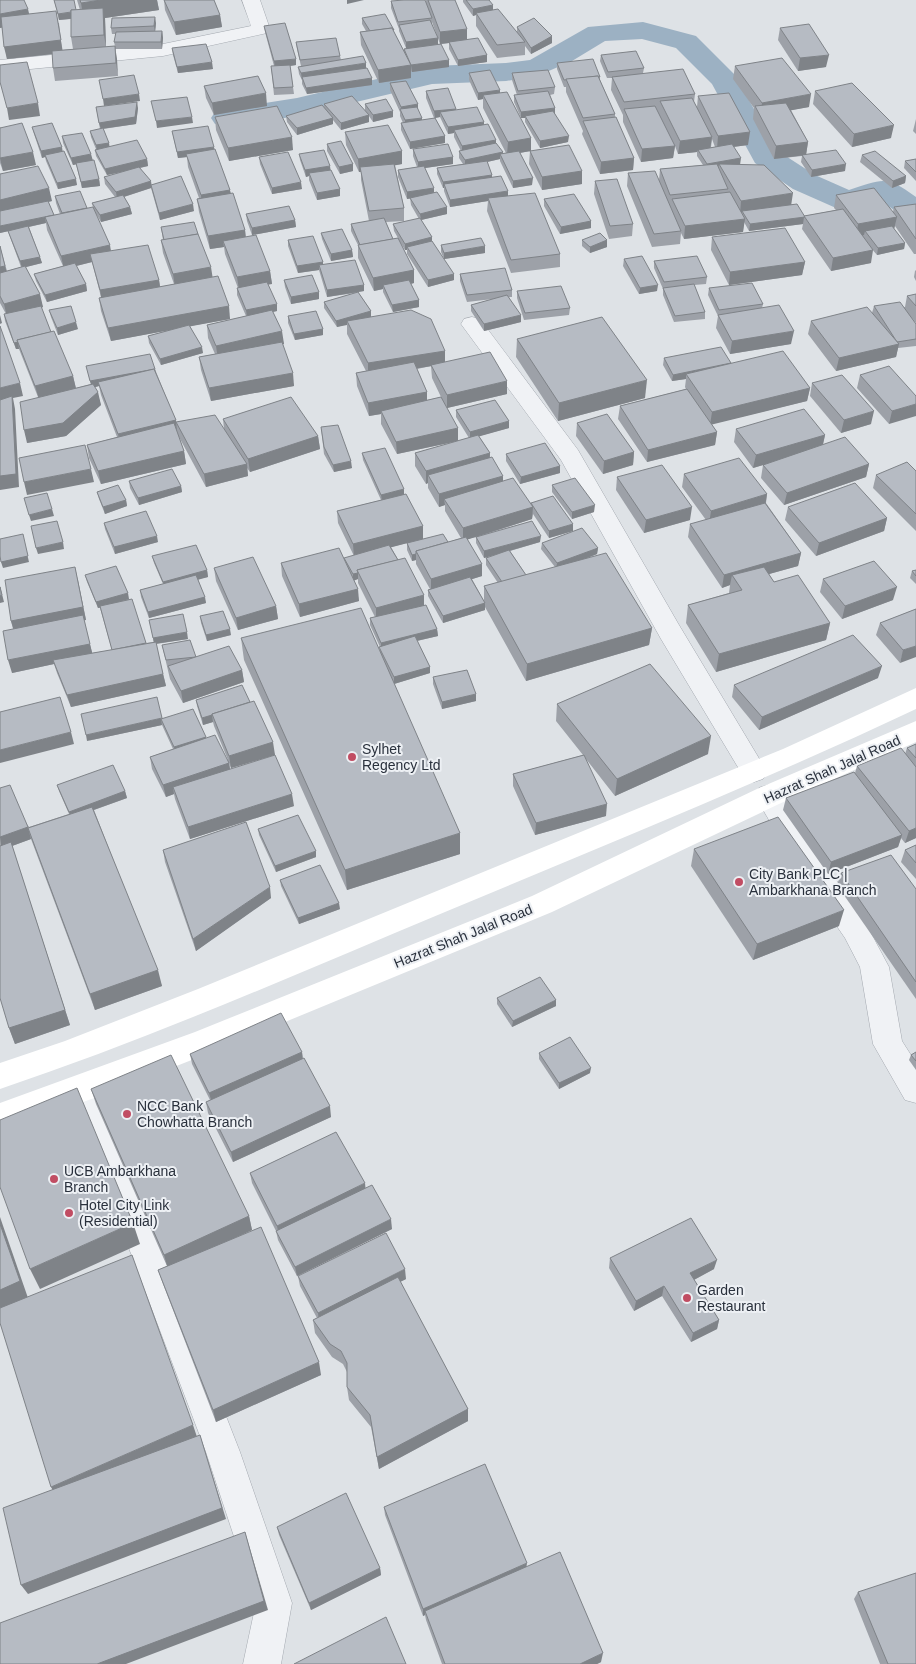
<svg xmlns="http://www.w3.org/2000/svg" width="916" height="1664" font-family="Helvetica,sans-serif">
<rect width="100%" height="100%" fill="#dee2e6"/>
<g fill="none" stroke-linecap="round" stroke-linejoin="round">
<path fill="#9cb1c3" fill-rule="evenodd" d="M643,22l53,14 38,38 44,77 37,24 34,15c35,-11 36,-15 67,7v23l-11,-2 -25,-18 -33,10 -11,-2 -43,-19 -38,-26 -43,-79 -36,-36 -34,-9 -37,2 -33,20 -35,15 -31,5 -74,3 -135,32 -71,11 -11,-3 -4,-6 4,-6 11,-3 71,-11 135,-32 74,-3 24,-3 58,-33z"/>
<g stroke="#a4a9b0" stroke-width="1">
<g id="street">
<path d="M242,0h18l10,29 -3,4 -104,23 -163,16v-12l163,-16 88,-18z"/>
<path d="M472,317l8,2 98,131 101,175 84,140 4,7 -4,7 -9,3 -9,-3 -84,-140 -100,-179 -100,-136 3,-5z"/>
<path d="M769,785l10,3 39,66 47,68 24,45 13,74 14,22v40l-11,-3 -32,-56 -13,-77 -15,-29 -47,-68 -43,-74 4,-8z"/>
<path d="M92,1072l11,3 4,10 8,47 125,320 52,151 -11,61h-38l13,-61 -50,-151 -121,-320 -8,-47 4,-10z"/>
</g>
</g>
<use href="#street" fill="#f0f2f5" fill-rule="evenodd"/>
<g fill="#fff" fill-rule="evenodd">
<path d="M916,688v21c-155,73 -313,137 -471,203 -148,62 -294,126 -445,177v-26l65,-22 133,-52 585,-240z"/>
<path d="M916,721v21l-137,62 -227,108 -335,138 -114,45 -103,36v-28l195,-71 337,-136 227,-108z"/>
</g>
</g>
<g fill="#9da1a8" fill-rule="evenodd">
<path d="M0,0l29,14 30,9 3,27 11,-1 -2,-12v-18l-12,1 -5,-20 22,10h4l-3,-10h80l2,10 -54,8 1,29 9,-1 -1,-4 2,-8h-4l-1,-6 45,-5 -1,8h7l1,7 -1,11h-47l3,27 -63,5 -2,-13v-14l-46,5 -5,-32 -2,1z"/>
<path d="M164,0h50l6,15 2,12 -46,8 -11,-25z"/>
<path d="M426,0h29l12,40 20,15v7l-29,4 -9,-17v-6l-8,1 8,23 -37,5 -1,-1v7l-32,5 -18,-38 -1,-13 6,-1 -4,-7v-6l32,12v2l10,19v-2l2,-1 -7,-17v-2l-8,-21v-7l35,2zM432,22l8,22h-2v-6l-6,-13z"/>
<path d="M463,0h26l4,10 24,22v-5l35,9v7l-21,11 -6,-8v9l-28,3 -21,-32v-11l-3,1 -10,-14z"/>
<path d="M264,26l32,39 -6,1 4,28 -20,1 -3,-29h3l-9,-34z"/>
<path d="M780,28l46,39 -28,4 -20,-31z"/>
<path d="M296,42l44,14 1,4 25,8 6,17 -65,9 -5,-10v-4l-3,-6 -1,-7 3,-1 -4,-17z"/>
<path d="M172,48l41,21 -35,4 -5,-18z"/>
<path d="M601,55l43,13 -1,5 52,21 -1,8 3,5 1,-11 50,49 -15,2 7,17 51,40 13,12 32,-6 -2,-2 2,-13 57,17 1,-5 22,-3v50h-2l-19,-28 -1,3 11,14 -1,6 -27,6 -6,-7v15l-40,8 -29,-42 1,-5 -54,7 -5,-9 -1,10 -59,7 -3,-6 -1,11 -28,3 -25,-61 1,-13 31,7 1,-11 43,-4 -6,-9v-4l-19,2 -3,-8 -2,12 -32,4 -18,-40v-7l-12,-25 1,-12h-5l-7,-17zM712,139l3,8h-4z"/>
<path d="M557,63l43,14v3l15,34v3l19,41 -1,12 -33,4 -18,-40 1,-3 -17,-39v-5h-2l-7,-18z"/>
<path d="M735,66l74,41 -18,3 17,32 -2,13 39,16 -34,6 -10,-15 1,-6 -28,3 -21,-40 1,-11 -21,-29z"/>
<path d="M469,73l31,20 31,45v13l51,20v13l-40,6 -13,-26 1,-13 -10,2 12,32 -19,3 -13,-27v-2l-13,3 5,13v2l16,19 52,58v13l-49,6 -24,-62 1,-10 -38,6 -6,-16v-3h-1l-6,-14v-6l26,-4 -4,-6v-7h2l-7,-14v-4l-6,1 -8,-17 -5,1 10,18v7l-35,6 -9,-19v-7h2l-3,-7v-4l-10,-22v-7l28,27 4,8v2l12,-2 -8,-20v-7l30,19 28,15 19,29 3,-1 -23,-45v-9l-5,1 -9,-20z"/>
<path d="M512,73l43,14 -1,7 -4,1 5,13v6l13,28 -28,6 -15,-26v-4h-4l-7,-16v-7h3l-5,-15z"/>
<path d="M204,86l63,20 -53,9 -8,-17z"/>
<path d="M815,91l76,47 -39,9 -39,-43z"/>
<path d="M324,104l41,6v-6l28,13 -20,5 -4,-6v6l-28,8 -8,-10v4l-36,11 -10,-13 -1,-6 38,-8z"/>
<path d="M96,107l42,1 -2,16 -33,5 6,17 38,13 1,7 -8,2 11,17 43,26 -34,9 -9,-32 -27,9 6,10 2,7 -31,8 -6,-10 16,39 48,29 1,7 14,-3 -11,-31 -2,-13h2l-2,-13 37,7 14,43 18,42 -40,7 13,27 -42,12 -12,-22 -1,-7 21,-6 -58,11 -10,-30 -2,-13 2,-1 -9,-35 -16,4 10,18 1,7 -40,11 -11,-21 -2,-7 29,-8 -16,-36 -1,-7 -17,4 13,36 -16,4 17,40 -2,1 10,24 22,44 3,12 15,-4 -5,-18 69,3 21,53 48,7 -1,-10 95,17 2,13 -70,23 -3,-4 1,8 -42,11 -27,-50 5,14 2,13 -85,20 -12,-26 -2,-13 30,-8 -16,-42 -2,-9 -4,1 6,18 -35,31 -39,7 11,-46 -19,-48h-3l-11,-28 -1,-7h2l-6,-11v-57l7,25 14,-4 -11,-30 -2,-6 -8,2v-59l52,27 -4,1 6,13 6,-1 -4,-11 -1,-7 32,12h6l-1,-5 23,-6 -10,-13 -1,-7 19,-5 -16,3 -11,-19 -1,-6 1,-1 -5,-12 -1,-6 10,-2z"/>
<path d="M215,117l78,33 -64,11 -13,-31z"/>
<path d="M916,119v15l-3,-3z"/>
<path d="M0,127l36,38 -33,6 -3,-8z"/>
<path d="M32,127l30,24 15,34 -19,4 -12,-28 -1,-4 -3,1 -8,-24z"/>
<path d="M172,131l42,18 31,81 1,7 24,34 2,13h-4l9,27 -4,1 11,32h-2l12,42 -83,15 -10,-31 -2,-13 16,-3 -7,-16 -1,-13 39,-9 -9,-21v-7h1l-13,-34 -1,-7 -14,2 -11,-37 -2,-13 2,-1 -11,-31 -1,-10 -9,1z"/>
<path d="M345,132l57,19v13l-7,1 9,43v13l-18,1 7,17 5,-1 -4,-7 -1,-7 26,-5 -8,-14 -1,-7h3l-6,1 -9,-22v-7l19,-3 -4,-11v-7l40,8v7l-28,4 9,25 13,14v7l-26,6 11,17v4l22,39 -26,7 -21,-33v-4h-2l-5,-8 14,28v13l-3,1 8,16v7l-26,5 -10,-20v-3l-9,2 -16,-33v-13l-7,-14v-7l18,-3 -8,-41v-8h-2l-13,-27z"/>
<path d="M62,136l31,24 6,19 1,7 -18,2 -6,-24 -3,1 -10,-22z"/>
<path d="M327,144l26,20v7l-13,3 -13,-23z"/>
<path d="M299,154l31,16 10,26 -23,4 -8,-20v-4l-3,1 -6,-17z"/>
<path d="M862,155l44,21 -1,7 -13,5 -32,-26z"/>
<path d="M259,157l43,32 -30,5 -12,-30z"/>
<path d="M916,159v22l-12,-13 1,-7z"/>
<path d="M595,181l38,43 -1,12 -23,3 -15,-45z"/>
<path d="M544,199l47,22v7l-31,6 -16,-28z"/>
<path d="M246,214l49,6 1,7 -44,8 -5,-14z"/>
<path d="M321,233l31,17 1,7 -22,4 -9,-22z"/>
<path d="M712,237l93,25 -3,13 -73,10 -18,-35z"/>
<path d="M288,240l35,22v2l41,21v6l-6,1 13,19v6l74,34v11l62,32 -60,14 11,33 -61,13 -16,-30v-10l-12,2 -12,-30 -1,-13 10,-2 -19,-37v-10l-10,3 -13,-19v-6l31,-9 -28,4 -8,-27 -21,3 -10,-27zM431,366l1,12 9,19 -14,3v-8l-10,-23z"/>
<path d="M582,240h25v7l-17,6 -8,-7z"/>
<path d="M441,245l44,8 -41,6 -3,-7z"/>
<path d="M624,259l33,32 -18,3 -16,-28z"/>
<path d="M654,261l53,16 -1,7 -12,1 11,27v7l-31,3 -11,-27v-6l-9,-21z"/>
<path d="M916,270v11l-2,-4 1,-6z"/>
<path d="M460,274l52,16v7h-3l12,25 -37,9 -13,-20v-6l22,-6 -26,3 -7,-21z"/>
<path d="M284,280l35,19 -28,5 -6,-17z"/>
<path d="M709,288l54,16 -1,4 29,36 -61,10 -14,-26 2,-12 -10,-21z"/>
<path d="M517,291l53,17 -1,7 -45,5 -7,-22z"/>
<path d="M916,294v29l-4,-5 4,6v22l-18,2 -2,9 -60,14 -28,-37 3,-13 61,-8 2,-7 31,1 2,-11z"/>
<path d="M49,310l29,19 -20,6 -7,-18z"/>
<path d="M288,316l35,13v6l-28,5 -7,-17z"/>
<path d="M517,339l128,59 -87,23 -42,-64z"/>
<path d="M664,358l67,5 79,25 -3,13 -96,23 6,8 -2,13 -68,17 -29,-43 2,-13 66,-17 -1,-2 1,-8 -14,2 -9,-16z"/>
<path d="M860,375l56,21 -27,28 -32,-36z"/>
<path d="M812,383l59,41 -30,9 -31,-37z"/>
<path d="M456,410l53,18 -30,8 11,17v4l13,24 28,22 42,28 -24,7 -16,-24 -1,5 -52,17 60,6 -30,9 16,24 29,-8 -14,-18 1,-6 56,5 -1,6 -9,4 64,70 -3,17 -123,36 -41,-74v3l-42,13 -15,-27v-6l2,-1 -14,-25v-4l-4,1 -5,-11v-7l-16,4 33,58 13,24 1,7 -21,5 13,26v6l-36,11 66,170 -113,36 -103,-230 -3,-22 139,13v-4l-10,-22v-7l5,-1 -17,-34v-4l-4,1 5,21 -59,16 -18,-41 -1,-13 63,-4 10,-3 -16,-33 -1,-12 44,-11 -18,-40 -1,-7 42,41 19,32v13l25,3 13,-4 -16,-27v-6l-6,2 -11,-19v-5l-2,1 -11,-18v-13l54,-15 -13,-21zM476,537v6l8,15 10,-3 -8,3v7l12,18 -14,3v15l-12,-22 10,-3 -15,-37z"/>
<path d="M577,423l57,29 -1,13 -30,9 -27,-38z"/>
<path d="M321,427l31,41 -18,4 -10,-18z"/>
<path d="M736,429l89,6 -2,10 46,19 -3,13 -82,28 -23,-27 2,-13 -10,3 -19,-26z"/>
<path d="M506,454l54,12v7l-40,11 -14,-23z"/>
<path d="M916,471v60l-43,-43 3,-13z"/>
<path d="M684,474l83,20 -1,9 35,50 -3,13 -29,8 5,8 56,41 -4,17 -110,32 -30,-49 2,-18 41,-12 1,-8 -8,3 -34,-51 2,-13 16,-4 -24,-33z"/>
<path d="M617,477l73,43 -46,13 -28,-43z"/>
<path d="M129,481l52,5 1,6 -43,13 -9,-17z"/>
<path d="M552,485l42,27 -22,7 -20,-27z"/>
<path d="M97,492l29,8 1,6 -22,8 -6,-15z"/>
<path d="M788,507l99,11 -3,13 -68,25 -31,-36z"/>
<path d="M104,523l54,19 -43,12 -10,-25z"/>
<path d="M152,556l55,14 1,7 -10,2 8,24 -57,15 -8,-21 -1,-7 23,-6 -9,-21z"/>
<path d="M214,568l62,38 2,13 -40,11 -22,-49z"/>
<path d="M916,570v14l-6,-6 2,-7z"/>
<path d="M85,575l44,24 17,44 8,-1 -5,-22 39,19 -32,5 10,42 -95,21 -14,-34 -3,-9 -42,9 1,-44 -2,-8 67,-41 8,40h-2l8,33 20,-3 -12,-42h-2l-11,-26z"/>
<path d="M823,579l70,21 -51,19 -22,-27z"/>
<path d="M916,609l-16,54 -24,-28 4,-12z"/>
<path d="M200,616l31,19 -24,6 -6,-18z"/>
<path d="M162,645l33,12 47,13 2,12 -61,21 -13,-24z"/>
<path d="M433,677l43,24 -34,8 -9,-25z"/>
<path d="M878,678l-119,52 -27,-33 2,-12z"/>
<path d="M196,700l54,2 25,53 -44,13 -2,-5 1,6 64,37 -104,33 -15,-40 -1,-5 -8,3 -14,-28 -2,-12 23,-8 -11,-24 -75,16 75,-22 44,19 22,22 -14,-34 -1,-4 -10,3 -6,-19z"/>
<path d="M557,704l151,50 -93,42 -29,-37 20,57 -71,19 -22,-49v-12l70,-19 -27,-34z"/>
<path d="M916,744v94l-11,5 -4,-5 -3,9 -70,27 -45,-64 3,-12 69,-25 2,-7 48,-12 2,-6z"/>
<path d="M57,785l68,6 2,7 -33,12 68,176 -67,24 -64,-171 -19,7 58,179 -55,19 -6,-16 -9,-240 29,39 40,-13 -10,-23z"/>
<path d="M258,829l58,28 -40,15 -17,-37z"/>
<path d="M916,845v34l-15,-17 4,-12z"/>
<path d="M694,849l145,77 -86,34 -62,-94z"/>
<path d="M163,850l108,48 -75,53 -31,-89z"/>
<path d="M841,873l75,16v110l-79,-114z"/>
<path d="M280,880l60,29 -41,15 -18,-38z"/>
<path d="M497,998l59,2v6l-44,21 -15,-23z"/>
<path d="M302,1052l1,7 28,58 -98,45 -25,-49 -2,-11 4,-2 -18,-36 -2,-10z"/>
<path d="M916,1052v18l-7,-10 2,-5z"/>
<path d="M539,1053l51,20 -31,16 -20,-30z"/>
<path d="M91,1089l158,127 3,14 -20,10 89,135 -105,47 -53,-138 -5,-14 9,-4 -71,-162z"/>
<path d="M250,1173l115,15 27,41 -95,47 -19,-36 -2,-9 -24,-48z"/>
<path d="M610,1258l104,11 -20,11 25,40 -2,9 -26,13 -29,-46 -28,15 -25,-43z"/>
<path d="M298,1276l108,3 -6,3 68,127v12l-89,48 -8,-42 -22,-27 -2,-13v-15l-4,-8 -11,-7 -17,-24 -2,-13 4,-2 -17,-32z"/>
<path d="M384,1507l142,60 75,95 -4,2h-155l-16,-44 -1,-5 -2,1 -38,-101z"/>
<path d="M277,1527l103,41 1,7 -70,35 -32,-75z"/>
<path d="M858,1592l58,72h-36l-26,-65z"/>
</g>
<g fill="#7f8388">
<path d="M101,0h56l2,10 -54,8 1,29 -2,-12 -20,-14 -3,-18z"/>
<path d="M347,0h17l-17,4z"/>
<path d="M493,5v6l-17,2v2l-3,1v-7z"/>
<path d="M28,9l3,13 -31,6v-14z"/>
<path d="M56,11l7,42 -56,6 -3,-12z"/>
<path d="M77,12l1,6 -19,2 -1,-6z"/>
<path d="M220,15l2,12 -46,8 -2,-13z"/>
<path d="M155,17l1,6 -1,10 -1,-7z"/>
<path d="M467,29v12l-27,3v-12z"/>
<path d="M162,31l1,7 -1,11 -1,-7z"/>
<path d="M552,36v7l-21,11v-6z"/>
<path d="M438,38v7l-32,4v-7z"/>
<path d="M115,46l2,13 1,17 -2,-13z"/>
<path d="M487,55v7l-29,4v-6z"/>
<path d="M829,55l-3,12 -28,4 2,-13z"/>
<path d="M296,59v6l-21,3 -1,-7z"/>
<path d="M449,60v7l-37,5 -1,-7z"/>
<path d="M212,62l1,7 -35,4 -1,-6z"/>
<path d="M366,63v7l-64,7v3l-1,-7z"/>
<path d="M411,65v13l-32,5 -1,-13z"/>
<path d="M372,78v7l-65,9 -1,-6z"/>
<path d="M500,90v7l-17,-2v4l-5,1v-7z"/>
<path d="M266,93l1,13 -53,9 -2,-12z"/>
<path d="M139,94l1,7 -36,5 -1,-7z"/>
<path d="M811,94l-2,13 -49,9 2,-13z"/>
<path d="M137,102l1,6 -2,16 -35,5 -2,-6z"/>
<path d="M38,103l2,13 -31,4 -2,-12z"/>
<path d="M418,104v7h-17v-4z"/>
<path d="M555,108v6l-30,2v2h-4v-6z"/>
<path d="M456,109v6l-16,-3v5l-5,1 -1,-7z"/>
<path d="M393,111v6l-20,5v-7z"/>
<path d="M369,115v7l-28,8v-7z"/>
<path d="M192,117l1,6 -36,5 -1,-7z"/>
<path d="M333,118v6l-36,11v-7z"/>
<path d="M422,118v7l-17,2v-7z"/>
<path d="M484,122v6l-30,2v3l-6,1v-7z"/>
<path d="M894,125l-3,13 -39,9 2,-13z"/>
<path d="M750,132l-2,13 -31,4 1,-13z"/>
<path d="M445,136v7l-35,6v-7z"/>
<path d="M569,136l-1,6 -28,6v-7z"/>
<path d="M292,137l1,13 -64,11 -1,-13z"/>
<path d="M712,137l-2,13h-12l-1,2 -19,2 2,-13z"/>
<path d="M531,138v13l-24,4 1,-13z"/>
<path d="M496,140v7l-34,6v-7z"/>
<path d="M808,142l-2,13 -32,4 2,-13z"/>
<path d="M109,143l1,7 -13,2 -1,-7z"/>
<path d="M675,146l-2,12 -32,4 1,-13z"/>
<path d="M62,147l1,7 -18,1v2l-3,1 -1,-7z"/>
<path d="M214,147l1,7h-29l1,3 -9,1 -1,-6z"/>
<path d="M402,151v13l-41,8 -1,-5 1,5h-2l-1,-13z"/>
<path d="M33,152l3,13 -33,6 -3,-13z"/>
<path d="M503,152v7l-3,-5v5l-35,8v-7z"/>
<path d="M91,154l2,7 -20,4 -2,-7z"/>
<path d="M453,157v7l-35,5v-7z"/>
<path d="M634,158l-1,12 -33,4 1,-12z"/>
<path d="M741,158l-1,7 -21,-1 -1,5 -12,2 1,-7z"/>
<path d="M147,159l1,7 -41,9 -2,-6z"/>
<path d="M353,164v7l-13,3 -1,-7z"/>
<path d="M846,164l-1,7 -34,6 1,-7z"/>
<path d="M330,166l1,7h-22v3l-3,1 -1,-7z"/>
<path d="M582,171v13l-40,6v-13z"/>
<path d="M492,175v7l-48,2v4h-1v-6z"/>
<path d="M906,176l-1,7 -13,5 1,-7z"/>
<path d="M533,178l-1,7 -19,3v-7z"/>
<path d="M76,179l1,6 -19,4 -1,-6z"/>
<path d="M99,179l1,7 -18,2 -1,-6z"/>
<path d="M151,181l1,7 -1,-3v3l-34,11 -1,-7z"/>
<path d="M301,182l1,7 -30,5v-6z"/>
<path d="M49,188l3,13 -52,12v-13z"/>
<path d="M434,188v6l-27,5v-7z"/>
<path d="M340,189v7l-23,4v-7z"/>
<path d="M230,190l2,13 -30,5 -1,-13z"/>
<path d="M508,191v7h-20v3l-38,6v-7z"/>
<path d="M793,193l-2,13 -49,5v3h-2l1,-13z"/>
<path d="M193,204l1,7 -34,9 -1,-7z"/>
<path d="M130,207l2,7 -31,8 -1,-7z"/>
<path d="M447,207v7l-26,6 -1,-6z"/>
<path d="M45,217l1,6 -46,10v-7z"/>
<path d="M804,217l-1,7 -54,7 1,-7z"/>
<path d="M897,217l-3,12 -29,2 -1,4 -8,2 2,-13z"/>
<path d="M745,219l-2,13 -59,7 1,-13z"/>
<path d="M295,220l1,7 -44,8v-7z"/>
<path d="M591,221v7l-31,6 1,-7z"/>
<path d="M245,230l1,13 -23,-2 1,6 -14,2 -2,-13z"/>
<path d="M432,237v7l-25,3v3h-2v-6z"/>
<path d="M607,240v7l-17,6v-6z"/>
<path d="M905,243l-1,6 -27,6 1,-7z"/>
<path d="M110,245l2,13 -22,-4 2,8 -28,7 -3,-13z"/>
<path d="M485,246v7l-41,6v-6z"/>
<path d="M352,250l1,7 -22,4v-7z"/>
<path d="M873,250l-2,13 -40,8 2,-13z"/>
<path d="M40,257l2,6 -20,5 -2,-7z"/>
<path d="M323,262v7l-4,-4v5l-21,3 -1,-7z"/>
<path d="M805,262l-3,13 -73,10 1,-13z"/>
<path d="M5,266l2,7 -7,1v-7z"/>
<path d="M211,267l2,13 -38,7 -2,-13z"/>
<path d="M414,270v13l-29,6 -2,-4v4l-9,2 -1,-13z"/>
<path d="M270,271l2,13 -33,6 -2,-13z"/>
<path d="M454,274v6l-26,7v-7z"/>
<path d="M159,280l2,13 -59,10 -2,-13z"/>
<path d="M86,284l1,7 -40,11 -2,-7z"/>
<path d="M364,285v6l-37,6v-7z"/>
<path d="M658,285l-1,6 -18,3 1,-6z"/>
<path d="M319,292v7l-28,5v-7z"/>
<path d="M40,294l3,13 -36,10 -3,-13z"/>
<path d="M419,300v7l-26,5 -1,-7z"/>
<path d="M277,304v7l-30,6 -1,-7z"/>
<path d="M229,306l1,13 -119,22 -3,-13z"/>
<path d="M371,311v7l-24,3v4l-10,2 -1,-6z"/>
<path d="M0,315l2,8 -2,1z"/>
<path d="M521,315v7l-37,9v-7z"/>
<path d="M76,322l2,7 -20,6 -1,-7z"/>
<path d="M323,329v6l-28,5 -1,-6z"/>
<path d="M282,331l2,13 -66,15 -2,-13z"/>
<path d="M794,331l-3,13 -61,10 2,-13z"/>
<path d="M18,342l1,7h-3l-2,-6z"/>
<path d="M899,344l-3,13 -60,14 3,-13z"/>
<path d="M202,347l1,6 -42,12 -1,-6z"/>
<path d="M445,351v13l-77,12v-13z"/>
<path d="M731,363l-45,11v5l-14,2 1,-6z"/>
<path d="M155,369l1,6 -58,7 1,4 -7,2 -2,-7z"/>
<path d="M293,373l1,13 -83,15 -2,-13z"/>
<path d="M73,376l3,13 -37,10 -4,-13z"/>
<path d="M647,380l-2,18 -87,23 1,-18z"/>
<path d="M507,381v13l-60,14v-13z"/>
<path d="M20,383l3,13 -10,2 2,11 4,78 -19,3v-102z"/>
<path d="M810,388l-3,13 -97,24 2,-13z"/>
<path d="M98,392l3,13 -35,31 -39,7 -3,-13z"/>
<path d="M427,392v13l-46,6v3l-12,2 -1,-13z"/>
<path d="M916,404v12l-27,8 3,-13z"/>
<path d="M874,411l-3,13 -30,9 3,-13z"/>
<path d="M176,420l1,13 -56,14 -3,-13z"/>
<path d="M509,421v7l-39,11v-7z"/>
<path d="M458,428v13l-61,13 -1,-12z"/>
<path d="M717,432l-2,13 -68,17 1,-12z"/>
<path d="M825,435l-3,13 -69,20 3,-13z"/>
<path d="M318,436l2,13 -70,23 -2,-13z"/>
<path d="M184,451l2,13 -85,20 -3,-13z"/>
<path d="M634,452l-1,13 -30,9 1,-13z"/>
<path d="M490,453l-1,13 -61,9v8l-2,1v-13z"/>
<path d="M351,461l1,7 -18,4 -1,-7z"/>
<path d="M247,464l1,12 -42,11 -2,-13z"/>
<path d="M869,464l-3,13 -82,28 3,-12z"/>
<path d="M560,466v7l-40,11 1,-7z"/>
<path d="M91,469l3,13 -67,13 -3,-13z"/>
<path d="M503,476v12l-59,11 1,6 -6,2v-13z"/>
<path d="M181,486l1,6 -43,13 -1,-7z"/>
<path d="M404,489v7l-22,5 -1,-6z"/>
<path d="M767,494l-2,13 -56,17 2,-13z"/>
<path d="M126,500l1,6 -22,8 -2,-7z"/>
<path d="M595,505l-1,7 -22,7v-7z"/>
<path d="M533,507l-1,12 -69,22v-13z"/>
<path d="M692,507l-2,13 -46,13 2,-13z"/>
<path d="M52,509l2,7 -23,5 -2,-6z"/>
<path d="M887,518l-3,13 -68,25 3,-13z"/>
<path d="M573,524v7l-24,7v-7z"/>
<path d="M423,526v13l-69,18 -1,-13z"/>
<path d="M157,536l1,6 -43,12 -1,-7z"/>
<path d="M541,536l-1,6 -56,16v-7z"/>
<path d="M24,541l5,21 -26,6 -2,-6z"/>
<path d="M63,542l1,7 -26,5 -2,-6z"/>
<path d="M598,548l-1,6 -41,16 1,-7z"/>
<path d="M801,553l-3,13 -61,17 -5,-8 -2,10 -8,3 2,-13z"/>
<path d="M416,554v6l-4,1v-6z"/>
<path d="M482,564v12l-51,16v-13z"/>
<path d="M75,567l11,53 -71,14 -4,-13z"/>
<path d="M207,570l1,7 -43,12 -2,-7z"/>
<path d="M358,573v6l-5,2v-7z"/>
<path d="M0,586l4,16 -4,1z"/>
<path d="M897,587l-4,13 -51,19 3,-13z"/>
<path d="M358,589l1,12 -59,16 -1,-13z"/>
<path d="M128,593l1,6 -31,9 -2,-6z"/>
<path d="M424,595v12l-48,13v-12z"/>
<path d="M205,597l1,6 -57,15 -1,-6z"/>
<path d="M485,603v7l-42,13v-7z"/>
<path d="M276,606l2,13 -40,11 -2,-12z"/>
<path d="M830,623l-4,17 -110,32 3,-18z"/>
<path d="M652,628l-3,17 -123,36 1,-17z"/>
<path d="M230,629l1,6 -24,6 -1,-6z"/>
<path d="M437,629l1,7 -57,13v-6z"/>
<path d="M187,632l1,7 -34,5 -1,-6z"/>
<path d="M90,644l3,12 -40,4 1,4 -42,9 -4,-13z"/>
<path d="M916,646v11l-16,6 3,-13z"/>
<path d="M882,666l-4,12 -119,52 3,-13z"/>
<path d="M430,667v6l-36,11v-7z"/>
<path d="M242,670l2,12 -61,21 -2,-12z"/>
<path d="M163,674l3,12 -95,21 -4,-12z"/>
<path d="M476,694v7l-34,8v-7z"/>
<path d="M212,715l1,7 -10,3 -1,-7z"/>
<path d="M162,718l-1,1 1,6 -75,16 -1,-6z"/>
<path d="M71,732l3,12 -74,19v-13z"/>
<path d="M711,736l-3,18 -93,42 2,-17z"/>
<path d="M206,737l1,6 -32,10 -1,-6z"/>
<path d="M273,742l2,13 -44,13 -2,-12z"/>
<path d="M229,763l2,12 -58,12 1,7 -8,3 -3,-12z"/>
<path d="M125,791l2,7 -56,20 -2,-6z"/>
<path d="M292,794l2,12 -104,33 -2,-12z"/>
<path d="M607,804l-1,12 -71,19 1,-12z"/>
<path d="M28,827l4,12 -4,-11 3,11 -19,7 58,179 -55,19 -6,-16 -9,-191z"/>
<path d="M916,828v10l-11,5 4,-12z"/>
<path d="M460,833v21l-113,36 -2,-20z"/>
<path d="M902,835l-4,12 -70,27 3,-12z"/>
<path d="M316,851v6l-40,15 -1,-6z"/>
<path d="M270,887l1,11 -75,53 -3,-12z"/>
<path d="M339,903l1,6 -41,15 -1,-6z"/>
<path d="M844,910l-5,16 -86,34 4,-16z"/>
<path d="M158,970l4,16 -67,24 -5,-16z"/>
<path d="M556,1000v6l-44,21 1,-6z"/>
<path d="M302,1052l1,11 -91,40 -3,-10z"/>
<path d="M591,1068l-1,5 -31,16v-6z"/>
<path d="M330,1106l1,11 -98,45 -2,-10z"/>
<path d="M365,1183l1,10 -87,43 -2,-10z"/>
<path d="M249,1216l3,14 -84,39 -4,-14z"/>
<path d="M0,1217l28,81 -28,11z"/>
<path d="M391,1219l1,10 -95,47 -2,-9z"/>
<path d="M133,1223l7,21 -100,45 -10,-20z"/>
<path d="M717,1260l-3,9 -26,14 2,-10z"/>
<path d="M405,1269l1,10 -87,43 -1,-9z"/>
<path d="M664,1286l-2,10 -28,15 2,-10z"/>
<path d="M719,1320l-2,9 -26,13 2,-9z"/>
<path d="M319,1362l2,13 -105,47 -3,-12z"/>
<path d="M468,1409v12l-89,48 -2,-12z"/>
<path d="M193,1425l4,12 -140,61 -6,-11z"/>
<path d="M200,1435l26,84 -198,75 -7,-9z"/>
<path d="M245,1532l23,78 -142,54h-29z"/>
<path d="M527,1563l-1,7 -101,41v4l-2,1v-7z"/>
<path d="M380,1568l1,7 -70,35 -2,-7z"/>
<path d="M603,1653l-2,9 -4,2h-17z"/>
</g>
<g fill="#b6bbc3" stroke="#7f8388">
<path d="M0,0h24l4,9 -28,5z"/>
<path d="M54,0h20l2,10h-5v2l-13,2z"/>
<path d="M80,0h21l-20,3z"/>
<path d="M164,0h50l6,15 -46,7z"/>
<path d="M404,0h21l7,18 -34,4 -7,-21z"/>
<path d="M428,0h27l12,29 -27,3z"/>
<path d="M466,0h23l4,5 -20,4z"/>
<path d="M103,8l1,27 -33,2v-27z"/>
<path d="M498,9l27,33 -28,3 -21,-32z"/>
<path d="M56,11l5,29 -57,7 -3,-30z"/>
<path d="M385,14l9,16 -2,-2 -22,3 -8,-13z"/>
<path d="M155,17l-1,9 -43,2 1,-10z"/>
<path d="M534,18l18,18 -21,12 -14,-21z"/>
<path d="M430,20l8,18 -32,4 -7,-17z"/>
<path d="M285,23l11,36 -22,2 -10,-35z"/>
<path d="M809,24l20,31 -29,3 -20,-30z"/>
<path d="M392,28l19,37 -33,5 -18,-38z"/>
<path d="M162,31l-1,11h-47l2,-10z"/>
<path d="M336,38l4,18 -40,4 -4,-18z"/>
<path d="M478,38l9,17 -29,5 -9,-18z"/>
<path d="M206,44l6,18 -35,5 -5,-19z"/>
<path d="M441,44l8,16 -38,5 -7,-16z"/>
<path d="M115,46l1,17 -63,5 -1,-17z"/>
<path d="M636,51l8,17 -36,4 -7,-17z"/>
<path d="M363,56l3,7 -65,10 -3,-6z"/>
<path d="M782,58l29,36 -49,9 -27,-37z"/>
<path d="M593,59l7,18 -2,-1 -34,4 -7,-17z"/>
<path d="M27,62l11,41 -31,5 -7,-26v-17z"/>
<path d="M290,65l3,22 -19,1 -3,-22z"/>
<path d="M367,68l5,10 -66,10 -4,-11z"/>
<path d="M683,69l12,25 -71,8 -12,-25z"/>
<path d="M490,70l10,20 -22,3 -9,-20z"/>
<path d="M548,70l7,17 -37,4 -6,-18z"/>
<path d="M134,75l5,19 -36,5 -4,-19z"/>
<path d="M258,76l8,17 -54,10 -8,-17z"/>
<path d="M598,76l17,38 -32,4 -17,-39z"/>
<path d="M406,81l12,23 -17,3 -11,-24z"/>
<path d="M852,83l42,42 -40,9 -39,-43z"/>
<path d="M448,88l8,21 -22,2 -8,-20z"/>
<path d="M548,91l7,17 -34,4 -7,-17z"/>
<path d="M507,92l24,46 -23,4 -25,-47z"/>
<path d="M729,93l21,39 -32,4 -20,-40z"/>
<path d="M352,96l17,19 -28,8 -17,-19z"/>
<path d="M187,97l5,20 -36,4 -5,-20z"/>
<path d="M692,98l20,39 -32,4 -20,-40z"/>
<path d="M386,99l7,12 -20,4 -8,-11z"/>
<path d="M137,102l-2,15 -36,6 -3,-16z"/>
<path d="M786,103l22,39 -32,4 -21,-40z"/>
<path d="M322,105l11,13 -36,10 -11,-12z"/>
<path d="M277,106l15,31 -64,11 -13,-31z"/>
<path d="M655,106l20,40 -33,3 -18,-40z"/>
<path d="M417,107l5,11 -17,2 -5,-11z"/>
<path d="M477,107l7,15 -36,5 -8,-15z"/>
<path d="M553,111l16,25 -29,5 -15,-25z"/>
<path d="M616,117l18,41 -33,4 -18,-41z"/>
<path d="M435,118l10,18 -35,6 -9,-19z"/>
<path d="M22,123l11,29 -33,6v-30z"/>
<path d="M52,123l10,24 -21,4 -9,-24z"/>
<path d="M488,124l8,16 -34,6 -8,-16z"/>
<path d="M388,125l14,26 -44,8 -13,-27z"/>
<path d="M208,126l6,21 -37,5 -5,-21z"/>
<path d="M103,128l6,15 -13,2 -6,-14z"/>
<path d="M82,133l9,21 -20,4 -9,-22z"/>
<path d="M137,140l10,19 -42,10 -10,-19z"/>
<path d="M341,141l12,23 -14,3 -12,-23z"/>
<path d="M496,143l7,9 -38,8 -6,-9z"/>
<path d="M448,144l5,13 -35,5 -5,-13z"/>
<path d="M732,144l9,14 -34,6 -9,-14z"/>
<path d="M569,145l13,26 -40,6 -12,-26z"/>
<path d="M215,149l15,41 -29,5 -15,-41z"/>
<path d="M324,150l6,16 -25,4 -6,-16z"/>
<path d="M836,150l10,14 -34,6 -10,-15z"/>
<path d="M64,151l12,28 -19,4 -12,-28z"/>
<path d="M519,151l14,27 -20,3 -13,-27z"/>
<path d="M875,151l31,25 -13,5 -31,-26z"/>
<path d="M288,152l13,30 -29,6 -13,-31z"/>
<path d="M916,159v13l-11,-11z"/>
<path d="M94,160l5,19 -18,3 -5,-19z"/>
<path d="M487,161l5,14 -49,7 -6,-14z"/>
<path d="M394,164l10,44 -35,3 -9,-44z"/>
<path d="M717,164l11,25 -58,6 -10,-26z"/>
<path d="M719,164l45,1 29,28 -52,8z"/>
<path d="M38,166l11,22 -49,12v-26z"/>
<path d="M424,166l10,22 -27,4 -9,-22z"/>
<path d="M139,167l12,14 -35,11 -12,-15z"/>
<path d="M331,170l9,19 -23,4 -8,-20z"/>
<path d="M655,171l26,60 -27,3 -26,-61z"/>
<path d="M181,176l12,28 -34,9 -8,-28z"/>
<path d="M501,176l7,15 -58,9 -6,-16z"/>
<path d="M617,179l16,45 -23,2 -15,-45z"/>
<path d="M874,188l23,29 -39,7 -22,-29z"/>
<path d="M80,191l7,17 -25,5 -7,-17z"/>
<path d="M437,192l10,15 -27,7 -10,-16z"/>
<path d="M730,192l15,27 -60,7 -13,-27z"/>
<path d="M233,193l12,37 -37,6 -11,-37z"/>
<path d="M535,193l25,61 -49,6 -23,-62z"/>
<path d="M574,194l17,27 -30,6 -17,-28z"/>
<path d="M123,195l7,12 -30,8 -8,-12z"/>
<path d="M48,201l6,14 -54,11v-15z"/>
<path d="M797,204l8,13 -55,7 -8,-13z"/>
<path d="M916,204v35l-22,-32z"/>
<path d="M289,206l6,14 -43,8 -6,-14z"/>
<path d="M93,207l17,38 -49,11 -16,-39z"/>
<path d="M843,209l30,41 -40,8 -29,-42z"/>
<path d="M384,218l9,21 -33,6 -9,-21z"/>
<path d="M420,218l12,19 -27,7 -12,-20z"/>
<path d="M194,222l4,12 -34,6 -3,-13z"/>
<path d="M28,226l12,31 -20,4 -12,-30z"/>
<path d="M892,226l13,17 -27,5 -13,-17z"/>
<path d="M785,228l20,34 -75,10 -18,-35z"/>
<path d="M342,229l10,21 -21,4 -10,-21z"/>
<path d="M600,233l7,7 -17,7 -8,-7z"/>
<path d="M198,234l13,33 -38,7 -12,-34z"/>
<path d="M256,235l14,36 -33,6 -14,-36z"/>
<path d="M313,236l10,26 -26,4 -9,-26z"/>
<path d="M398,238l16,32 -41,8 -15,-33z"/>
<path d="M481,238l4,8 -41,7 -3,-8z"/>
<path d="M432,241l22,33 -26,6 -21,-33z"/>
<path d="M148,245l11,35 -59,10 -10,-36z"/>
<path d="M0,246l5,20 -5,1z"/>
<path d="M642,256l16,29 -18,3 -16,-29z"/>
<path d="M697,256l10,21 -43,5 -10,-21z"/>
<path d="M355,260l9,25 -37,5 -8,-25z"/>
<path d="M75,263l11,21 -41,11 -11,-21z"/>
<path d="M25,266l15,28 -36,10 -4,-8v-23z"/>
<path d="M505,268l7,22 -45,5 -7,-21z"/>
<path d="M312,275l7,17 -28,5 -7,-17z"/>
<path d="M218,276l11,30 -121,22 -9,-30z"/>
<path d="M409,280l10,20 -27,5 -9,-20z"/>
<path d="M267,282l10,22 -31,6 -9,-22z"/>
<path d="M752,283l11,21 -44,6 -10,-22z"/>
<path d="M694,284l11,28 -30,4 -12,-28z"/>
<path d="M561,286l9,22 -45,5 -8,-22z"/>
<path d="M358,292l13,19 -35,10 -12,-19z"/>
<path d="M916,294v12l-9,-10z"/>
<path d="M507,295l14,20 -37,9 -13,-19z"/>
<path d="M900,302l16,22v15l-19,3 -23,-36z"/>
<path d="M779,305l15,26 -62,10 -14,-26z"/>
<path d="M41,306l10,26 -34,8 1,2 -4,1 -10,-29z"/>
<path d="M71,306l5,16 -19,6 -8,-18z"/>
<path d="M867,307l32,37 -60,14 -28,-37z"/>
<path d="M272,310l10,21 -66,15 -9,-21z"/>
<path d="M411,310l20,9 14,32 -77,12 -21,-42z"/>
<path d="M316,311l7,18 -29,5 -6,-18z"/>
<path d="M602,317l45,63 -88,23 -42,-64z"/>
<path d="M189,325l13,22 -42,12 -12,-23z"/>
<path d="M0,326l20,57 -20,5z"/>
<path d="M54,331l19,45 -38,10 -18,-46z"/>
<path d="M282,342l11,31 -84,15 -10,-31z"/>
<path d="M721,347l10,16 -58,12 -9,-17z"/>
<path d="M783,351l27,37 -98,24 -26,-38z"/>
<path d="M490,352l17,29 -60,14 -16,-30z"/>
<path d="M150,354l5,15 -65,12 -4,-15z"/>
<path d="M414,362l13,30 -59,11 -12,-30z"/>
<path d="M889,366l27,30v8l-24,7 -32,-36z"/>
<path d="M154,369l22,51 -58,14 -20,-52z"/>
<path d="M842,375l32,36 -30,9 -32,-37z"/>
<path d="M93,384l5,8 -35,31 -39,7 -4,-28z"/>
<path d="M687,389l30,43 -69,18 -28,-44z"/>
<path d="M12,396l4,78 -16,2v-76z"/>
<path d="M291,397l27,39 -70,23 -25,-40z"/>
<path d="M441,397l17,31 -62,14 -15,-31z"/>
<path d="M495,400l14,21 -39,11 -14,-22z"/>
<path d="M804,409l21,26 -69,20 -20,-26z"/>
<path d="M607,414l27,38 -30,9 -27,-38z"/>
<path d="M215,415l32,49 -43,10 -28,-52z"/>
<path d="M174,423l10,28 -86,20 -11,-26z"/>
<path d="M338,425l13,36 -18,4 -9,-18 -3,-20z"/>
<path d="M478,435l12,18 -64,18 -11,-18z"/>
<path d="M845,437l24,27 -82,29 -24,-28z"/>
<path d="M545,443l15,23 -39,11 -15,-23z"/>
<path d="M85,445l6,24 -67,13 -5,-24z"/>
<path d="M385,448l19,41 -23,6 -19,-42z"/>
<path d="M492,457l11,19 -64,18 -11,-19z"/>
<path d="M739,458l28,36 -56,17 -27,-37z"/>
<path d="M907,462l9,9v43l-40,-39z"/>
<path d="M662,465l30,42 -46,13 -29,-43z"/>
<path d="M172,469l9,17 -43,12 -9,-17z"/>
<path d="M513,478l20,29 -70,21 -19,-29z"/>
<path d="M575,478l20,27 -23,7 -20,-27z"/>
<path d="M855,483l32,35 -68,25 -31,-36z"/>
<path d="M118,485l8,15 -23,7 -6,-15z"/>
<path d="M47,493l5,16 -23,6 -5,-17z"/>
<path d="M406,494l17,32 -70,18 -16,-33z"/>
<path d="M553,496l20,28 -24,7 -18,-28z"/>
<path d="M765,503l36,50 -77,22 -34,-51z"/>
<path d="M146,511l11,25 -43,11 -10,-24z"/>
<path d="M57,521l6,21 -27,6 -5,-22z"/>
<path d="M532,521l9,15 -57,15 -8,-14z"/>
<path d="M582,528l16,20 -41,15 -15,-20z"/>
<path d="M23,534l5,22 -27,6 -1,-6v-17z"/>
<path d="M443,534l5,8 -32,9v3l-4,1 -5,-12z"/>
<path d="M466,537l16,27 -51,15 -15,-28z"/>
<path d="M196,545l11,25 -44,12 -11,-26z"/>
<path d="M389,545l9,15 -41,10 1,3 -5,1 -9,-16z"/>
<path d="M339,548l19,41 -59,15 -18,-41z"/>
<path d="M509,550l17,25 -24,7 -16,-24z"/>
<path d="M606,553l46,75 -125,36 -43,-78z"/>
<path d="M253,557l23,49 -40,12 -22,-50z"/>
<path d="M405,558l19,37 -48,13 -19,-38z"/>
<path d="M874,561l23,26 -52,19 -22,-27z"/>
<path d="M116,566l12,27 -32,9 -11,-27z"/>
<path d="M75,567l8,40 -72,14 -6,-41z"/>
<path d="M764,567l10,15 24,-7 32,48 -111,31 -31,-49 54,-15 -10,-15z"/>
<path d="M916,570v6l-4,-5z"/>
<path d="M196,575l9,22 -57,15 -8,-22z"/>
<path d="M470,577l15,26 -42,13 -15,-26z"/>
<path d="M0,587l2,8 -2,1z"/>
<path d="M132,599l14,44 -34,7 -12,-44z"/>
<path d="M426,605l11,24 -56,14 -11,-25z"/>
<path d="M361,608l99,225 -115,37 -104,-232z"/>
<path d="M916,609v37l-13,4 -23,-27z"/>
<path d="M223,611l7,18 -24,6 -6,-19z"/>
<path d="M183,614l4,18 -34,6 -4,-18z"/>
<path d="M83,615l7,29 -82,16 -5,-29z"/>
<path d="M853,635l29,31 -120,51 -28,-32z"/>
<path d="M415,636l15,31 -36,10 -15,-30z"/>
<path d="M190,640l6,17 -30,3 -4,-15z"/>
<path d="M156,642l7,32 -96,21 -14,-35z"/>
<path d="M229,646l13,24 -61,21 -13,-25z"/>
<path d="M650,664l61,72 -94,43 -60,-75z"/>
<path d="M467,670l9,24 -34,8 -9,-25z"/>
<path d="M242,685l8,17 -38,12v1l-10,3 -6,-18z"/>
<path d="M60,697l11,35 -71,18v-38z"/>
<path d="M157,697l5,21 -76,17 -5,-21z"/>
<path d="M254,701l19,41 -44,14 -17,-42z"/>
<path d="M193,709l13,28 -32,10 -13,-28z"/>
<path d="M215,735l14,28 -66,22 -13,-28z"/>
<path d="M916,744v14l-9,-10z"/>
<path d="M901,748l15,19v61l-7,3 -52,-65z"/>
<path d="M275,755l17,39 -104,33 -15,-40z"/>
<path d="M584,755l23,49 -71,19 -23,-49z"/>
<path d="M113,765l12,26 -56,21 -12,-27z"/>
<path d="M854,772l48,63 -71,27 -45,-64z"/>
<path d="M10,785l18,42 -28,10v-49z"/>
<path d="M92,807l66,163 -68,24 -62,-166z"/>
<path d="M298,815l18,36 -41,15 -17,-37z"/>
<path d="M778,817l66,93 -87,34 -63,-95z"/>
<path d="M246,822l24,65 -77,52 -30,-89z"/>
<path d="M11,842l54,168 -56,18 -9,-30v-152z"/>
<path d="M916,845v18l-11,-13z"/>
<path d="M891,855l25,34v93l-75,-109z"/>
<path d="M320,865l19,38 -41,15 -18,-38z"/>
<path d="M540,977l16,23 -43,21 -16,-23z"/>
<path d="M281,1013l21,39 -93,41 -19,-39z"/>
<path d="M570,1037l21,31 -32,15 -20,-30z"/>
<path d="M916,1052v9l-5,-6z"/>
<path d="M171,1055l78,161 -85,39 -73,-166z"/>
<path d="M304,1058l26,48 -99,46 -25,-50z"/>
<path d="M77,1088l56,135 -103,46 -30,-82v-67z"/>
<path d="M336,1132l29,51 -88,43 -27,-53z"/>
<path d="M372,1185l19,34 -96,48 -19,-36z"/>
<path d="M691,1218l26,42 -27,13 29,47 -26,13 -29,-47 -28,15 -26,-43z"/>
<path d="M0,1224l20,57 -20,9z"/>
<path d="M261,1227l58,135 -106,48 -55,-140z"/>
<path d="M386,1233l19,36 -87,44 -20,-37z"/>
<path d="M132,1255l61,170 -142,62 -51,-164v-15z"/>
<path d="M398,1277l70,132 -91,48 -7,-42 -23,-28v-24l-6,-12 -11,-7 -17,-24z"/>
<path d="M200,1435l22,73 -201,77 -18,-77z"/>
<path d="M485,1464l42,99 -104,46 -39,-102z"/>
<path d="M346,1493l34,75 -71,35 -32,-76z"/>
<path d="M245,1532l19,69 -167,63h-97v-41z"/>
<path d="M560,1552l43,101 -23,11h-135l-20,-53z"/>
<path d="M916,1573v91h-28l-30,-72z"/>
<path d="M386,1617l20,47h-112z"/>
</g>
<g fill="#c14d63" stroke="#edf0f4" stroke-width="2">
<circle cx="352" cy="757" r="5"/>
<circle cx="739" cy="882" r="5"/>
<circle cx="127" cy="1114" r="5"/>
<circle cx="54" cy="1179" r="5"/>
<circle cx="69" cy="1213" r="5"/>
<circle cx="687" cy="1298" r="5"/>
</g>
<g text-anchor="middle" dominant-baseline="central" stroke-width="4" stroke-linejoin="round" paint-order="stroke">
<g font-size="14" fill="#29303c" stroke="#edf0f4" text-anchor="start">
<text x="362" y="749">Sylhet<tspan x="362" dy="16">Regency Ltd</tspan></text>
<text x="749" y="874">City Bank PLC |<tspan x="749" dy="16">Ambarkhana Branch</tspan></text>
<text x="137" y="1106">NCC Bank<tspan x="137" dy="16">Chowhatta Branch</tspan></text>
<text x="64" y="1171">UCB Ambarkhana<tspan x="64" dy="16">Branch</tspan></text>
<text x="79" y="1205">Hotel City Link<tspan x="79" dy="16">(Residential)</tspan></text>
<text x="697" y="1290">Garden<tspan x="697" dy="16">Restaurant</tspan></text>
</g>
<g font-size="14" fill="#29303c" stroke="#edf0f4">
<text transform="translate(832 769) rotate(-24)">Hazrat Shah Jalal Road</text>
<text transform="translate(463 936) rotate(-22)">Hazrat Shah Jalal Road</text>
</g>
</g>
</svg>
